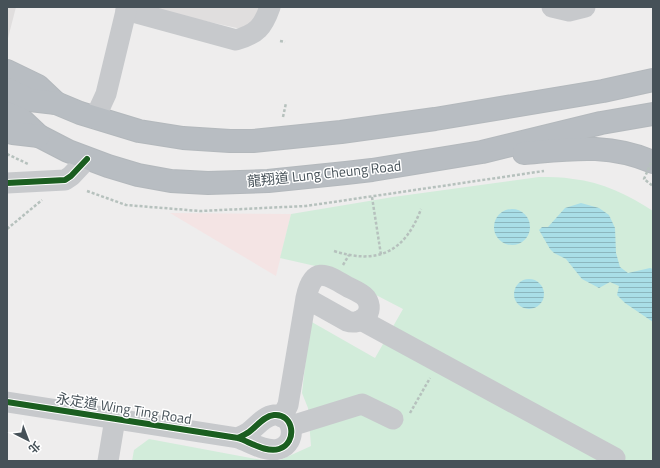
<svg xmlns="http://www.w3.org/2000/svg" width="660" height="468" font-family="'Titillium Web','Noto Sans TC',sans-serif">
<defs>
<pattern id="water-rules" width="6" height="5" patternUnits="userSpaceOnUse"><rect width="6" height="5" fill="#a9dee7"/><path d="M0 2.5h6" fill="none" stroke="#8bb6be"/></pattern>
</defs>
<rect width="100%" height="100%" fill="#eeeded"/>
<g fill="#e0dede">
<path d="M7,7h9l-9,35z"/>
<path d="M141,7h124l-19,23z"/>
</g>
<path fill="#f4e4e4" d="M170,213l121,1 -15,62z"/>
<g fill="#d2ecda">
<path d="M539,177c11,0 23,0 34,2 29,3 56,16 80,32v250h-375l33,-15 -3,-38 -6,-15 8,-72 65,37 28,-49 -79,-41 -44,-10 11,-44 102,-17z"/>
<path d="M149,439l118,22h-135l2,-11z"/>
</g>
<g fill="url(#water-rules)">
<path d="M581,203l18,5 10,7 6,13 1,25 4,14 8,6 22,-5 3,1v53l-28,-19 -8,-8 2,-9 -9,-4 -11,6 -17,-9 -16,-20 -12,-6 -4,-4 -11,-19 3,-3h6l17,-19z"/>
<circle cx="512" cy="227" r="18"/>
<circle cx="529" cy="294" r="15"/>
</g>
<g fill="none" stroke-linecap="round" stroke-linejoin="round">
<g stroke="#b3b8bc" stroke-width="24">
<g id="highway">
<path d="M7,71l31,15 18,17"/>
<path d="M7,89l23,11 26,3 24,10 59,18 44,7 47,3h23l88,-9 94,-13 168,-28 50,-11"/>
<path d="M7,113l14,6 18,17 29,15 40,15 30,9 33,6 37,2 60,-2 78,-8 26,-3 110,-18 119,-29 52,-9"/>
<path d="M7,131l6,2 26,3"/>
<path d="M524,153c47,-4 84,-10 129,9"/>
</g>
</g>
<g stroke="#b6c1bd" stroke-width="2.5" stroke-dasharray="3 2" stroke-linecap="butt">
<path d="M280,41l5,1"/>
<path d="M283,117l3,-14"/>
<path d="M7,154l21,10"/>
<path d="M87,191l39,14 74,6 106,-5 238,-35"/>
<path d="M372,197l9,58"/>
<path d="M7,229l35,-29"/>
<path d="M334,251c44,14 71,1 87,-42"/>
<path d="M343,265l6,-10"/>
<path d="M410,413l20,-35"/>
</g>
<g stroke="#c7c9cc" stroke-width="21">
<path d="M552,7l17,4 16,-4"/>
<path d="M126,10l110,30c21,-6 27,-13 34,-33"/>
<path d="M95,118l11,-24 21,-87"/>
<path d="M7,183l58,-3 6,-4 16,-17"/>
<path d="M361,320l254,138"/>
<path d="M7,402l231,36c12,4 28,15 41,11 19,-6 15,-36 -5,-34 -10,1 -17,11 -25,17 -3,2 -7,4 -11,6"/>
<path d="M282,417l6,-12 18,-107c7,-33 20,-24 42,-11 6,3 14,6 18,11 10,14 -5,28 -19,23l-41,-23"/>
<path d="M291,426l71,-22 31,15"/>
<path d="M108,461l7,-42"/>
</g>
<use href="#highway" stroke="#b8bdc2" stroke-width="22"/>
<path stroke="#b6c1bd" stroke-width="2.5" stroke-dasharray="3 2" stroke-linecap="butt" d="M653,158l-9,21 9,7"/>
<g stroke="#fff" stroke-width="8">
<g id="cycleway">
<path d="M7,183l58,-3 6,-4 16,-17"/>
<path d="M7,402l231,36c12,4 28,15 41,11 19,-6 15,-36 -5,-34 -10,1 -17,11 -25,17 -3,2 -7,4 -11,6"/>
</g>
</g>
<use href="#cycleway" stroke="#1b5e20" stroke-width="6"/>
</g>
<g text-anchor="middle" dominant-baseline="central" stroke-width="3" stroke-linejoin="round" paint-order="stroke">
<g font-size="14" fill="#465158" stroke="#fff">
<text transform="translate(324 173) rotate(-6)">龍翔道 Lung Cheung Road</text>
<text transform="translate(124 408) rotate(9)">永定道 Wing Ting Road</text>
</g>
</g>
<rect width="660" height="468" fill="none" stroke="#465158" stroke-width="16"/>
<g transform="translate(28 440) rotate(138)" stroke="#ffffff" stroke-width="3" paint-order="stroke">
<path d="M0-3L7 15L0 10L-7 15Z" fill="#465158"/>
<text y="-6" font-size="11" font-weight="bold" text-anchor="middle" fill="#465158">北</text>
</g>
</svg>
